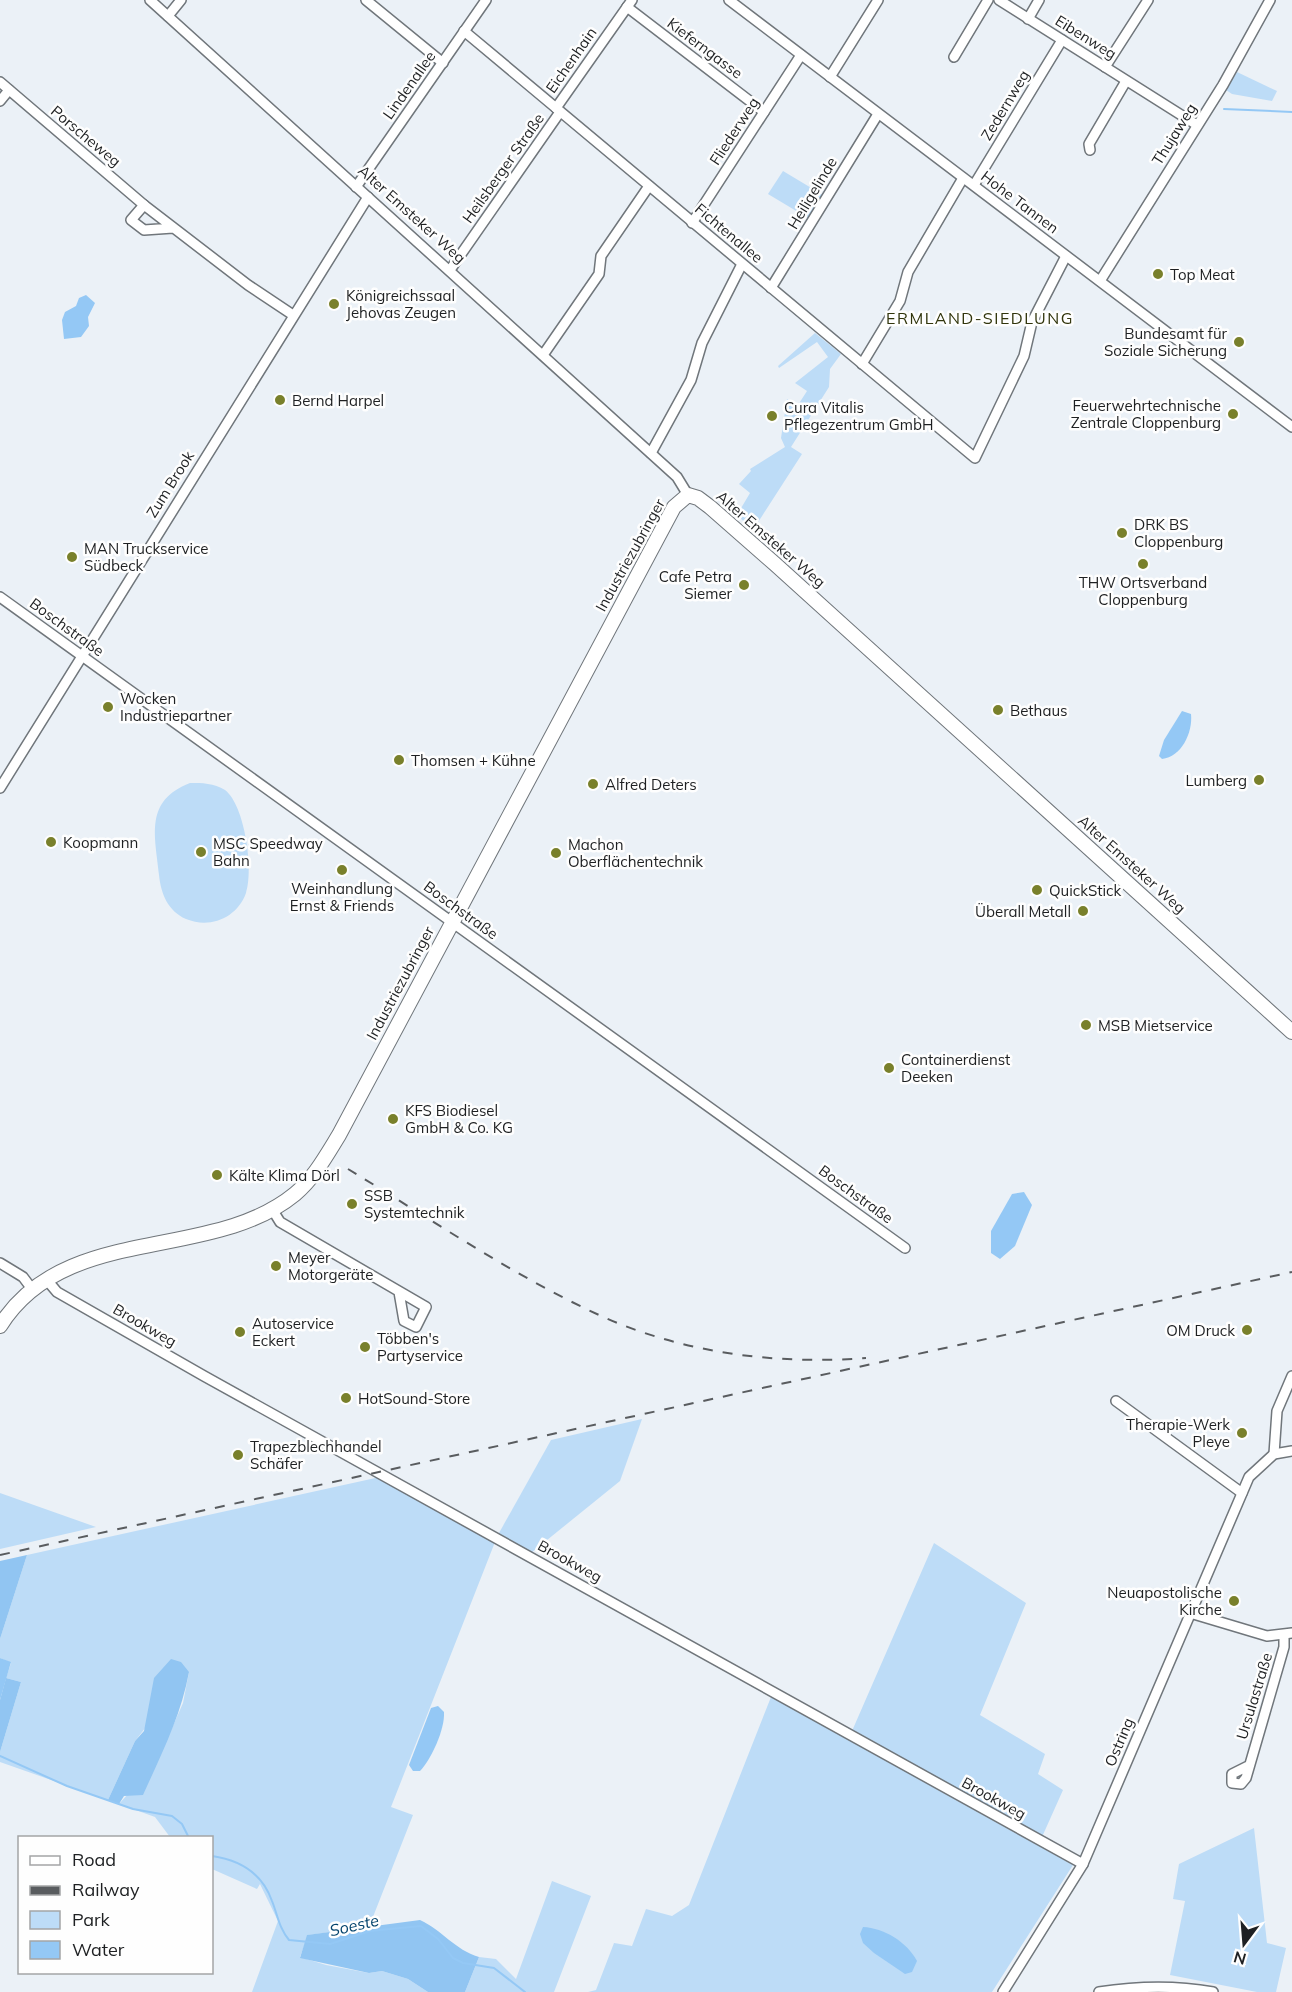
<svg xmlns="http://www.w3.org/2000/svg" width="1292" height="1992" font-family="Mulish,sans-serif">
<rect width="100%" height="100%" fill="#ebf1f7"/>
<g fill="#bddcf7">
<path d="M1237,72l40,19 -5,10 -40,-7 -6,-4z"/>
<path d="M783,171l40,24 -15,23 -40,-24z"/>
<path d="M815,333l26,21 -11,15 -1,18 -38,60 11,7 -49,76 -16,-15 13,-22 -11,-9 12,-13 -1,-2 35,-22 -4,-9 6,-39 11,6 9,-14 -12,-8 33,-26 -11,-15 -38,26 -1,-2z"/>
<path d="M190,783c12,0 24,0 35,7 20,15 29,81 21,103 -9,25 -36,36 -60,26 -18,-8 -25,-25 -27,-44 -4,-40 -15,-74 31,-92z"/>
<path d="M642,1419l-22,62 -89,72 -32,-20 52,-93z"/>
<path d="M380,1477l115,65 -104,265 22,8 -44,112 -61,8 -8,22 26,8 43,8 13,-2 26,8 20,13h-176l26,-71 -18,-37 -3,5 -45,-20v-31l-42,-1 -15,-20 -36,-13 38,-42 26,-59 6,-31 -54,69 -27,59 -108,-38v-10l21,-70 -15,-4 5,-15 -11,-5v-19l27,-84z"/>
<path d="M0,1493l96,34 -96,22z"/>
<path d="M934,1543l92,60 -46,112 65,39 -7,20 25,16 -21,47 -190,-106z"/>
<path d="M771,1697l302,168 -81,127h-404l8,-2 18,-47 18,3 14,-37 26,7 17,-11z"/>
<path d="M1254,1828l13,115 19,5 -10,44h-19l-87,-17 15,-74 -12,-2 6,-35z"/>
<path d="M552,1881l39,15 -37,96h-89l14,-35 17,2 20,20z"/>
</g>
<g fill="#91c5f2">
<path d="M27,1555l-27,84v-78z"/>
<path d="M171,1659l10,3 8,10c-8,44 -28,83 -46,123l-19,1 -5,8 -11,-4 27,-59 9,-10 10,-53z"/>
<path d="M6,1678l15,4 -21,70v-52z"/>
<path d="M420,1920c22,10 35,30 59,37l-14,35h-37l-20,-13 -26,-8 -13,2 -69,-15 7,-23z"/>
</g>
<g fill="#94c8f5">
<path d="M86,295l9,8 -7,14 1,9 -8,11 -17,2 -2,-19 3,-8 11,-6 3,-8z"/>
<path d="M1182,711l9,3c2,19 -10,43 -29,45l-3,-3 5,-16z"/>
<path d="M1024,1192l8,13 -17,41 -15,13 -9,-6v-22l21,-37z"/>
<path d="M0,1658l11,4 -11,38z"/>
<path d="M438,1706l6,6c1,17 -12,46 -24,59h-7l-4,-6 22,-57z"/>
<path d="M863,1927c21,1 44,15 54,34l-5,11 -7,2 -31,-21 -11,-10 -3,-9z"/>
</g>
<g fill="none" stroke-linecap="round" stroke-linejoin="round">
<g stroke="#94c8f5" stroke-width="2">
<path d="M1224,109l68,3"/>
<path d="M0,1756l67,30 66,23 39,7 10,8 7,14"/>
<path d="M212,1856c28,4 50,17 60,45 6,15 7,27 17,39l41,4 40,-13 51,-5 17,13 15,19 10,5 31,5 31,24"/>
</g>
<g stroke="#70767b" stroke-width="12">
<g id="street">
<path d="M150,0l527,477 11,18"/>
<path d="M366,0l77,63"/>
<path d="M729,0l563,427"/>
<path d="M999,0l198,125"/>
<path d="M627,7l137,105"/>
<path d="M168,16l13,-16"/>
<path d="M1028,19l11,-19"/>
<path d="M464,31l511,427 49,-102 8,-34 34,-66"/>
<path d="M954,57l34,-57"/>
<path d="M1105,67l43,-67"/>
<path d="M830,77l48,-77"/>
<path d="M0,82l144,123"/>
<path d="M0,101l9,-11"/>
<path d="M556,108l76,-108"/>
<path d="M1090,150l-1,-6 37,-63"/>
<path d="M974,185l88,-145"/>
<path d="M356,187l130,-187"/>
<path d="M692,223l109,-168"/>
<path d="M173,228l-29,2 -13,-10 13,-15 104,80 45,30"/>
<path d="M450,270l110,-158"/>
<path d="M1100,281l123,-196 47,-85"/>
<path d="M771,288l107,-174"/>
<path d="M543,355l56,-81 2,-18 48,-70"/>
<path d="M862,364l38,-63 8,-29 55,-94"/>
<path d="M651,453l40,-73 11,-37 40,-79"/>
<path d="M0,597l905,651"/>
<path d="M0,788l368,-591"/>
<path d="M272,1209l8,13 146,85 -10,20 -12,-6 -5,-29"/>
<path d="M0,1263l23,14 9,12"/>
<path d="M46,1279l11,13 147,84 879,488"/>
<path d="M1116,1401l126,92"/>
<path d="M1274,1454l3,-43 15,-35"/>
<path d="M1190,1613l77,23 25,-3"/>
<path d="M1248,1766l-16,8v9l9,1 5,-6 38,-131v-12"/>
<path d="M1003,1992l80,-128 166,-387 25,-23 18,-3"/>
<path d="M1099,1992c39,-6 75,-7 114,0"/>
</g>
</g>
<g stroke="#70767b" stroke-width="16">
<path id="secondary" d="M0,1326c65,-104 211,-63 295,-132 19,-16 31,-38 44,-59l335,-628 14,-12 10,3 12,9 65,57 517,468"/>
</g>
<use href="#street" stroke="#fff" stroke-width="9"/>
<use href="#secondary" stroke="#fff" stroke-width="14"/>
<g stroke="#595c5f" stroke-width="2" stroke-dasharray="10 10" stroke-linecap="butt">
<path d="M348,1169c81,49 166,107 251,146 83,38 177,50 267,43"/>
<path d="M0,1555l1292,-283"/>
</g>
</g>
<g fill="#79802b" stroke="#fefefe" stroke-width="2">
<circle cx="1158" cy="274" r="6"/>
<circle cx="334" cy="304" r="6"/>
<circle cx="1239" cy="342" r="6"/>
<circle cx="280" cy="400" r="6"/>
<circle cx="1233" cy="414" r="6"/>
<circle cx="772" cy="416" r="6"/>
<circle cx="1122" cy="533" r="6"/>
<circle cx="72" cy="557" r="6"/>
<circle cx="1143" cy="564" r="6"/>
<circle cx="744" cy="585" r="6"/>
<circle cx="108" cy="707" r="6"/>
<circle cx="998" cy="710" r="6"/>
<circle cx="399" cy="760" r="6"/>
<circle cx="1259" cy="780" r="6"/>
<circle cx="593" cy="784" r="6"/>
<circle cx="51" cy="842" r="6"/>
<circle cx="201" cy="852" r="6"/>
<circle cx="556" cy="853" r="6"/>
<circle cx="342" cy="870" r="6"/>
<circle cx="1037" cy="890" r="6"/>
<circle cx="1083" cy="911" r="6"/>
<circle cx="1086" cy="1025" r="6"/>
<circle cx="889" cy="1068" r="6"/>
<circle cx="393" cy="1119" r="6"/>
<circle cx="217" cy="1175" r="6"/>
<circle cx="352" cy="1204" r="6"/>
<circle cx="276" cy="1266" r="6"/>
<circle cx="1247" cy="1330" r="6"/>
<circle cx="240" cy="1332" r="6"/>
<circle cx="365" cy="1347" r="6"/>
<circle cx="346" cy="1398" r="6"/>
<circle cx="1242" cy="1433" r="6"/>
<circle cx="238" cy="1455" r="6"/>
<circle cx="1234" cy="1601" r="6"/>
</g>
<g text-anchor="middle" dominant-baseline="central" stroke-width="5" stroke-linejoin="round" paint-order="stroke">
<g font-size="15" fill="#1e2022" stroke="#fefefe">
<text transform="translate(1086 37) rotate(32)">Eibenweg</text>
<text transform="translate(705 48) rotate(37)">Kieferngasse</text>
<text transform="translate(571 60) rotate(-55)">Eichenhain</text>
<text transform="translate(409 85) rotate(-55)">Lindenallee</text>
<text transform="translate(1005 105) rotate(-59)">Zedernweg</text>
<text transform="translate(734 131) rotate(-57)">Fliederweg</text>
<text transform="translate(1174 134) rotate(-58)">Thujaweg</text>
<text transform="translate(86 136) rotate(40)">Porscheweg</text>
<text transform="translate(503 168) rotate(-55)">Heilsberger Straße</text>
<text transform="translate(812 193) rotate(-59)">Heiligelinde</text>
<text transform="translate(1020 202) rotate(37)">Hohe Tannen</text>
<text transform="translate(412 214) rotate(42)">Alter Emsteker Weg</text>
<text transform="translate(729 233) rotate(40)">Fichtenallee</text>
<text transform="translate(170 484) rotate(-58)">Zum Brook</text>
<text transform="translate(771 539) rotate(41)">Alter Emsteker Weg</text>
<text transform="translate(630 555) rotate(-61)">Industriezubringer</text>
<text transform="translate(67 627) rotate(36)">Boschstraße</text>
<text transform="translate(1132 864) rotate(42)">Alter Emsteker Weg</text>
<text transform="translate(461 910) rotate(36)">Boschstraße</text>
<text transform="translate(400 983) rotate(-62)">Industriezubringer</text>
<text transform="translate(856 1194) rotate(36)">Boschstraße</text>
<text transform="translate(145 1325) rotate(30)">Brookweg</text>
<text transform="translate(570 1561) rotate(29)">Brookweg</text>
<text transform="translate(1254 1696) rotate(-73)">Ursulastraße</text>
<text transform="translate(1119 1742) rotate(-67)">Ostring</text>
<text transform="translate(994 1798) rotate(29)">Brookweg</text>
</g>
<g font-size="15" fill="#1e2022" stroke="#fefefe" text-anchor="start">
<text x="1170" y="274">Top Meat</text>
<text x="346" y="295">Königreichssaal<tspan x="346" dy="17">Jehovas Zeugen</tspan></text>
<text x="1227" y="333" text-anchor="end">Bundesamt für<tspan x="1227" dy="17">Soziale Sicherung</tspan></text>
<text x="292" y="400">Bernd Harpel</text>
<text x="1221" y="405" text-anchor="end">Feuerwehrtechnische<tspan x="1221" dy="17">Zentrale Cloppenburg</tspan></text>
<text x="784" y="407">Cura Vitalis<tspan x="784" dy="17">Pflegezentrum GmbH</tspan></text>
<text x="1134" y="524">DRK BS<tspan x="1134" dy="17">Cloppenburg</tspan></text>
<text x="84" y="548">MAN Truckservice<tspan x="84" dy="17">Südbeck</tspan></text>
<text x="732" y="576" text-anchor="end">Cafe Petra<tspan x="732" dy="17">Siemer</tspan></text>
<text x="1143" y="582" text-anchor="middle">THW Ortsverband<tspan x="1143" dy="17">Cloppenburg</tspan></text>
<text x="120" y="698">Wocken<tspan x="120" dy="17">Industriepartner</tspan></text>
<text x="1010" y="710">Bethaus</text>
<text x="411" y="760">Thomsen + Kühne</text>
<text x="1247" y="780" text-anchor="end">Lumberg</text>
<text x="605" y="784">Alfred Deters</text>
<text x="63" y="842">Koopmann</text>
<text x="213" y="843">MSC Speedway<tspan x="213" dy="17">Bahn</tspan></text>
<text x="568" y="844">Machon<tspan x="568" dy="17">Oberflächentechnik</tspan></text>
<text x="342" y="888" text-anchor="middle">Weinhandlung<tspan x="342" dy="17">Ernst &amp; Friends</tspan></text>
<text x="1049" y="890">QuickStick</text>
<text x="1071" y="911" text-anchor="end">Überall Metall</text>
<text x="1098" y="1025">MSB Mietservice</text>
<text x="901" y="1059">Containerdienst<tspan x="901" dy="17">Deeken</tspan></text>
<text x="405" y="1110">KFS Biodiesel<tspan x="405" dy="17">GmbH &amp; Co. KG</tspan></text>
<text x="229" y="1175">Kälte Klima Dörl</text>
<text x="364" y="1195">SSB<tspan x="364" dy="17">Systemtechnik</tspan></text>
<text x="288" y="1257">Meyer<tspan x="288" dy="17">Motorgeräte</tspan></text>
<text x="252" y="1323">Autoservice<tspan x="252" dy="17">Eckert</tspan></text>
<text x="1235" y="1330" text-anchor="end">OM Druck</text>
<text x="377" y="1338">Többen's<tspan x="377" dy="17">Partyservice</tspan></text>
<text x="358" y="1398">HotSound-Store</text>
<text x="1230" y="1424" text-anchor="end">Therapie-Werk<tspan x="1230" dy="17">Pleye</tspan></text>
<text x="250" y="1446">Trapezblechhandel<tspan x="250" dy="17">Schäfer</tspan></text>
<text x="1222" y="1592" text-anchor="end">Neuapostolische<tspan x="1222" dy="17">Kirche</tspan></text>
</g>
<g font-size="16" letter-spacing="1.5" fill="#31350c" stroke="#fefefe">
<text x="980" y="318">ERMLAND-SIEDLUNG</text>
</g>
<g font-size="16" font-style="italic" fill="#04446d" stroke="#fefefe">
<text transform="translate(354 1925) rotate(-13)">Soeste</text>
</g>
</g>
<rect x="18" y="1836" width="195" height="138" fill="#fefefe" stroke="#a4a5a6" stroke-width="1.5"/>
<rect x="30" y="1856" width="30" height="9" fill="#ffffff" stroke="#a4a5a6" stroke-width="1.5"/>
<text x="72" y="1866" font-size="18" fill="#1e2022">Road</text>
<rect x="30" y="1886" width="30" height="9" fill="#595c5f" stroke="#a4a5a6" stroke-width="1.5"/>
<text x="72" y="1896" font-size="18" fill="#1e2022">Railway</text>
<rect x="30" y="1911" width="30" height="18" fill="#bddcf7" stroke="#a4a5a6" stroke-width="1.5"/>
<text x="72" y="1926" font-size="18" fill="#1e2022">Park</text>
<rect x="30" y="1941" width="30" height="18" fill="#94c8f5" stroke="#a4a5a6" stroke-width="1.5"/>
<text x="72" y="1956" font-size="18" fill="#1e2022">Water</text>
<g transform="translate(1244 1944) rotate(196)" stroke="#fefefe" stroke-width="4.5" paint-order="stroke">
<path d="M0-4.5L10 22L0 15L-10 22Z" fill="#1e2022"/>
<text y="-9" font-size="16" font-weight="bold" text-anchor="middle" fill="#1e2022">N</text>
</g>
</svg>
